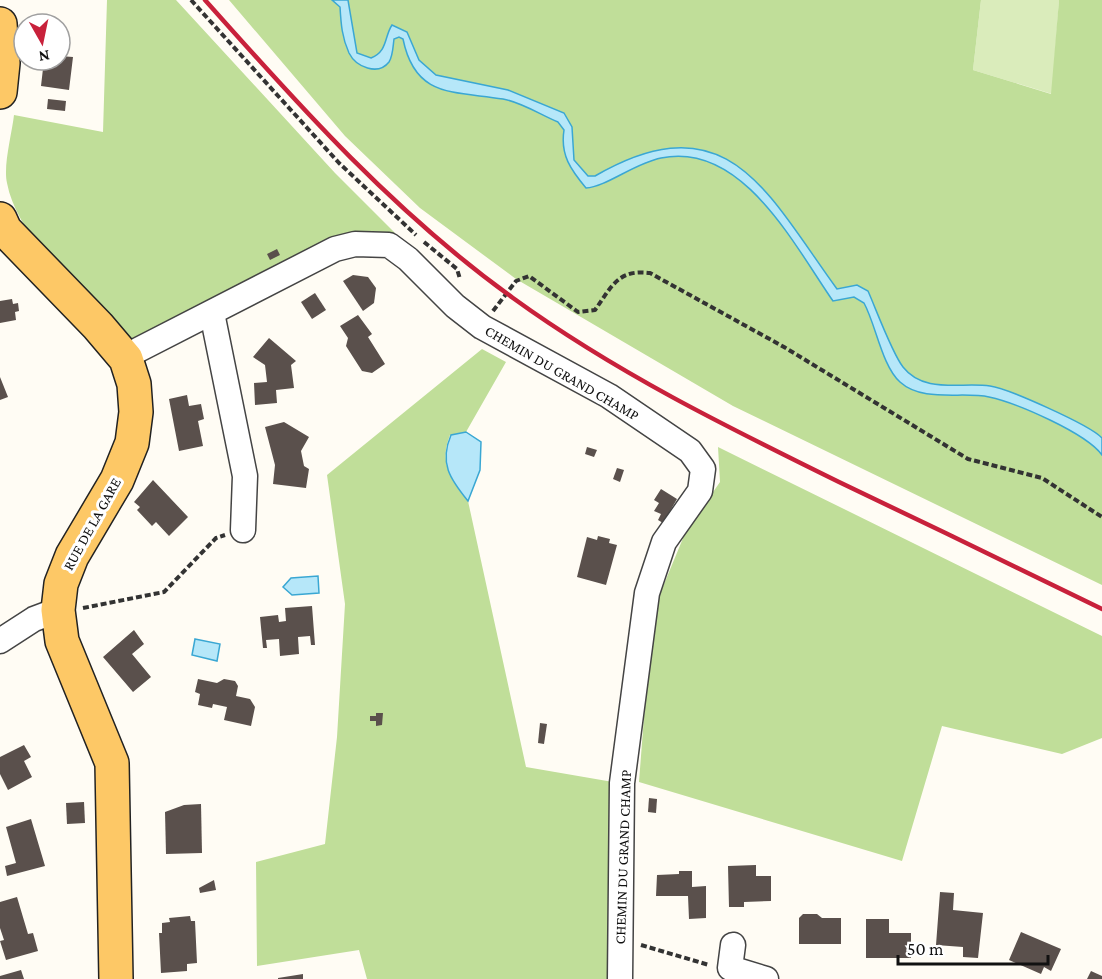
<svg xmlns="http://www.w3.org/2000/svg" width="1102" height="979" font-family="'Crimson Pro',serif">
<rect width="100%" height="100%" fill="#fffcf4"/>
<path fill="#daecbb" d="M981,0h78l-7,94 -79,-24z"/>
<g fill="#c0de99">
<path d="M107,0h69l159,173 60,60 -48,1 -211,112c-42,-41 -118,-104 -129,-163 -4,-17 5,-50 7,-68l89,17z"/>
<path d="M229,0h752l-8,70 78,24 8,-94h43v585l-369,-179 -217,-127 -96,-71 -75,-72z"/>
<path d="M482,349l24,13 -40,70 -16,3c-11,28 0,44 18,66l58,266 87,15 -2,197h-244l-8,-29 -102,16 -1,-104 69,-18 12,-107 8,-133 -18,-129z"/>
<path d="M718,447l384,189v102l-40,16 -120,-28 -40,135 -263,-79 13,-169 34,-82 34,-49z"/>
</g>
<g fill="#b6e7f9" stroke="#3aa7d3" stroke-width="1.5">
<path d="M332,0h16l9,53 14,5c17,-7 13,-21 21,-33l15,7 12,28 17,15 72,15 56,23 8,14 2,33 14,16h7c133,-77 172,17 242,113l20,-4 11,6c8,18 24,62 35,76 21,27 58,15 87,19 17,2 100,39 112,52v17c-16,-22 -85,-52 -113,-58 -26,-6 -66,6 -89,-15 -18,-16 -24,-57 -36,-79l-10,-6 -21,4c-39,-56 -91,-160 -172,-143 -26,5 -55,29 -75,30 -15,-18 -26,-33 -22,-58l-6,-8c-17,-7 -37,-20 -55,-23 -50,-8 -88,-1 -100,-60l-4,-2 -5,2c-1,7 -1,17 -5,23 -11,14 -33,5 -40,-9 -7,-15 -8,-29 -9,-46z"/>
<path d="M466,432l15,10 -1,28 -12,31c-18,-22 -29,-38 -17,-66z"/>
<path d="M318,576l1,17 -27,2 -9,-8 8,-9z"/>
<path d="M195,639l25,5 -3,17 -25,-6z"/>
</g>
<g fill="#5a504c">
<path d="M60,56l13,1 -4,33 -28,-4 3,-26h16z"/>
<path d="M48,99l18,2 -1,10 -18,-2z"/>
<path d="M277,249l3,6 -10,5 -3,-6z"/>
<path d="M353,275l15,2 8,11 -2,15 -11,8 -20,-30z"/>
<path d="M315,293l11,17 -14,9 -11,-17z"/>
<path d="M12,299l1,5 5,-1 1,8 -4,1 1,8 -16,3v-22z"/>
<path d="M358,315l14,19 -4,3 17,27 -13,9 -10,-2 -16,-25 2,-8 -8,-12z"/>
<path d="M269,338l27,23 -5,4 3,23 -18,2 1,13 -22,2 -1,-22 13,-1 -2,-17 -12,-8z"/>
<path d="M0,377l8,20 -8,3z"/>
<path d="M187,395l2,11 12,-2 3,15 -6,2 5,25 -24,5 -10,-52z"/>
<path d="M284,422l25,15 -8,14 3,15 5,3 -3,19 -33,-4 2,-19 -10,-38z"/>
<path d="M587,447l10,3 -3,7 -9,-3z"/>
<path d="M617,468l7,2 -4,12 -7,-3z"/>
<path d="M153,480l35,37 -19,19 -13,-14 -4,4 -15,-16 3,-3 -6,-5z"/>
<path d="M661,489l16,10 -14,24 -5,-3 3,-6 -7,-3 5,-8 -5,-3z"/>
<path d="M598,536l12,3 -1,4 8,2 -11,40 -29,-8 10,-40 10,3z"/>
<path d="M312,606l3,39h-4l-1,-9 -12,1 1,17 -19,2 -1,-17 -13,1 1,8h-4l-3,-31 18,-2 1,7 7,-1 -1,-13z"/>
<path d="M134,630l10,14 -12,10 19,23 -18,15 -30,-35z"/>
<path d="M198,679l19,4 7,-4 11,2 3,5 -2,10 14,3 5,8 -4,19 -27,-6 3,-13 -14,-3 -1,4 -14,-3 2,-11 -5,-2z"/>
<path d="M376,713h7l-1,12 -6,1v-5h-6v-5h6z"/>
<path d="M540,723l7,1 -3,20 -6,-1z"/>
<path d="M24,745l7,12 -7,4 8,16 -24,13 -8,-16v-17z"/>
<path d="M649,798l8,1 -1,14 -8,-1z"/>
<path d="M84,802l1,21 -18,1 -1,-21z"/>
<path d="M201,804l1,49 -36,1 -1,-42 19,-7z"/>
<path d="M31,819l14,47 -38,10 -2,-10 11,-3 -10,-36z"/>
<path d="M756,865v11h15v25l-27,1v5h-15l-1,-41z"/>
<path d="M679,871h13v16l14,-1v32l-17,1 -1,-23h-32l1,-21 22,-1z"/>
<path d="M214,880l2,10 -16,3 -1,-5z"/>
<path d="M940,892l14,1 -1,17 30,3 -5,45 -15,-1v-10l-27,-2z"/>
<path d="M17,897l11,37 5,-1 5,18 -32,9 -6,-19 4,-1 -4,-12v-26z"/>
<path d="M803,914h14l5,4h19v26h-42v-26z"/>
<path d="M190,916l1,5h4l2,42 -10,1v7l-26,2 -2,-40h3v-10l8,-1 -1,-4z"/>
<path d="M866,919h23v14h22v25h-45z"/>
<path d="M1021,932l40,17 -10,22 -7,-4 -3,7 -32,-14z"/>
<path d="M21,970l3,9h-24v-3z"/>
<path d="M1091,971l11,5v3h-15z"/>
<path d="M303,974v5h-25v-1z"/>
</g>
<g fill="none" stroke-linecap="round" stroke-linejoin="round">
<g stroke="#444" stroke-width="27">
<g id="street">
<path d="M212,313l33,163 -2,54"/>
<path d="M126,359l12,-9 197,-101 20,-5 34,1 19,14 47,47 27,21 127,69 81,55 13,18 -3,22 -36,51 -17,51 -25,190 -2,196"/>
<path d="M0,641l34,-22 24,-9"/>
<path d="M733,945l-3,23 36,11"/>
</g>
</g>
<g stroke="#222" stroke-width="36">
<g id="primary">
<path d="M0,24l3,39 -3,29"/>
<path d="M0,219l5,11 93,96 28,33 8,25 2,28 -4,31 -15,37 -45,76 -11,28 -3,26 4,31 50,122 4,216"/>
</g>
</g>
<g stroke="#333" stroke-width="4" stroke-dasharray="6 3" stroke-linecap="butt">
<path d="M191,0l148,163 77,72"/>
<path d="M424,242l33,27 3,10"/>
<path d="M493,311l23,-30 13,-5 49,36 17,-2c17,-24 23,-41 55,-37l134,74 184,112 74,19 60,39"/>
<path d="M83,608l81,-16 52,-54 9,-3"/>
<path d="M641,945l68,20"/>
</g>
<use href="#street" stroke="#fff" stroke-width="24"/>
<use href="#primary" stroke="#fdc866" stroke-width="33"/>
<path stroke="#c8213b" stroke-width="4.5" d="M205,0c95,107 191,214 308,298 102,74 214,129 326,184 88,42 175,84 263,127"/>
</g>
<g text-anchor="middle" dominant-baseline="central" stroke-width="6" stroke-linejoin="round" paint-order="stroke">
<g font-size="15" fill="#111" stroke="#fff">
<text transform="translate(562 373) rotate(30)">CHEMIN DU GRAND CHAMP</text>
<text transform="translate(92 524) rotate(-61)">RUE DE LA GARE</text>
<text transform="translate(623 857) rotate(-88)">CHEMIN DU GRAND CHAMP</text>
</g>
</g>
<g transform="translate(42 42) rotate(171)"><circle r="28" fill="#ffffff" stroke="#a0a0a0" stroke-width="1.5"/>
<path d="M0-4.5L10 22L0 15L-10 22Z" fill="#c8213b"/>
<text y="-9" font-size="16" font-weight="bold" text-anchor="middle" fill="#111111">N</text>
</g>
<path d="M898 955v9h150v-9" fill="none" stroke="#111111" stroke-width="3"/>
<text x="907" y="955" font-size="18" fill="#111111" stroke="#ffffff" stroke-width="4.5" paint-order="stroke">50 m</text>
</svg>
